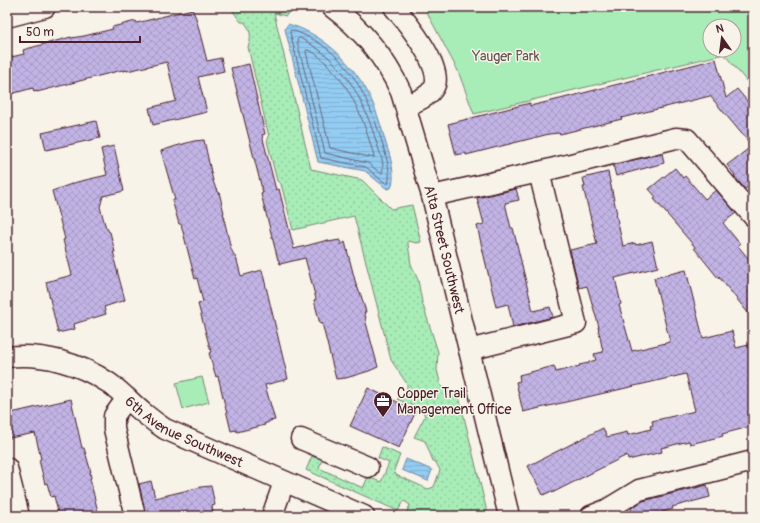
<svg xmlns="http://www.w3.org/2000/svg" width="760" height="523" font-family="Pangolin,sans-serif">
<defs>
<pattern id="grass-dots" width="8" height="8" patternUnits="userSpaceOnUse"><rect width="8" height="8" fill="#a8ecb7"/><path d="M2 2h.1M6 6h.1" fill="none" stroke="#92ca9e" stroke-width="1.8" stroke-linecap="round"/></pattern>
<pattern id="water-rules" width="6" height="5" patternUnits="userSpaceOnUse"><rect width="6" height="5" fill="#93ccf2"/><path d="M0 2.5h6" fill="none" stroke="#80afd0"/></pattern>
<pattern id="building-cross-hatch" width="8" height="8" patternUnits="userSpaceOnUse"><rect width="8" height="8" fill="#c1b4e5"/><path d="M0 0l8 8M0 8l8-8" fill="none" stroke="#a79ac5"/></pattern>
</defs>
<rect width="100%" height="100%" fill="#f7f3e8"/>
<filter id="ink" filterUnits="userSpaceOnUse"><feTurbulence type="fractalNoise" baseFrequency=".025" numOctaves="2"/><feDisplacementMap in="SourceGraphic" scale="8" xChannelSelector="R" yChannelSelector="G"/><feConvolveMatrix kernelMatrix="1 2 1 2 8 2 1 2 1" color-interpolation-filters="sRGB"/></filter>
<g filter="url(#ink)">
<path fill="url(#grass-dots)" stroke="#798671" d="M226,7h66l-6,9 -12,-3 37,156 51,11 29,29 21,-4 9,37 -4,1 -9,-2v3l3,20 7,16 4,22 16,50 -1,18 4,16 4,5 8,2 5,-1 30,124h-78l-4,-2 4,-9 -6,-4 -6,10 -92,-41 6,-14 5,2 1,-2 5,1 -4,11 44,20 5,-11 13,5 8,-19 -11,-5 4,-11 18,8 -6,15 2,5 32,14 6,-2 6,-17 -5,-9h-2l-8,-20 -11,-4 11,-21 -3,-6 -25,-11 10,-4v-11l-16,-24 -37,-144 -61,14 -12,-46 -4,-3 -10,-40 2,-4 -21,-90c4,-9 3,-18 -4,-25h-3l-9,-12z"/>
<g fill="#a8ecb7" stroke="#798671" fill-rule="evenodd">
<path d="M424,7h329v82l-29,-35 -250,60 -16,-43zM710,26h24v24h-24z"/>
<path d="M202,377l7,25 -26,7 -7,-26z"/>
</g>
<g fill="url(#water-rules)" stroke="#7687a2">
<path d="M288,24c32,9 57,32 75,60 12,19 18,42 24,63 4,10 9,32 4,41l-4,1 -22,-18 -47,-9 -33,-133z"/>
<path d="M406,459l26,11 -4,11 -26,-11z"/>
</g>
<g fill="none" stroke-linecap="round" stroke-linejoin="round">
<g stroke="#67647b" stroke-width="1">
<path d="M291,30l4,1c9,4 19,8 27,14 33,22 49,61 60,97 3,12 10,30 6,42l-7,-4 -15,-13 -45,-9 -31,-126z"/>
<path d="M300,38c45,23 63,60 77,106 3,9 8,20 5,29h-2l-12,-10 -43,-10 -28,-112 1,-2z"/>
<path d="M307,50c7,1 12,7 18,12 27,25 39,59 49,94v2l-44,-10 -24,-96z"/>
</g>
</g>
<g fill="url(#building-cross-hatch)" stroke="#4a1f2b">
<path d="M192,9l4,9 11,43 14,-3 3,13 -26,6 9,35 -54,13 -4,-17 27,-7 -9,-39 -40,9v-1l-4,1 -1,-1 -85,22v-1l-3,1 -1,-4 -26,7v-37l17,-4 -1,-4 3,-1 45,-12v1l13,-2 29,-7 -1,-2 24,-6 1,2z"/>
<path d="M716,59l10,39 11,-9 16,19v75l-8,6 -11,-13 1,-1 -8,-10 25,-19 -42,-50 -89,22 1,1 -62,15 -1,-1 -10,1 -83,21v-2l-10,2 -8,-31 82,-21v3l30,-7z"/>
<path d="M249,64l16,70 -3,1 14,55 3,-1 15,60 34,-9v2l12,-2 1,5 4,-3 12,46h1l1,4h1l6,20h-2l2,6 -1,1 13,48 -9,4 -23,7 -10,1 -14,-56 -2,1 -6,-24 2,-1 -11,-41 -25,6 -1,-4h-1l-17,-66 2,-1 -32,-125z"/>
<path d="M96,121l4,17 -54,12 -4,-17z"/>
<path d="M204,140l9,41 3,8 1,-1 1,4h1l5,21h-1l2,6h-1l7,30 4,8h1l5,19 21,-6 26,109 -23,6 10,35 -6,1v1l-5,2 1,1 -28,7 -1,-2 -5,1 -13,-55 -2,1 -7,-24 2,-1 -13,-48 5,-2 -6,-24 -2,1 -14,-55h-2l-7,-24h3l-14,-49 15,-5 18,-5z"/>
<path d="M114,146l10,45 -21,5 -3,11 6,21h1l2,4h1l5,20h-2l2,6 -1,1 11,41 -21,7 2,7 -32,10 1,5 -17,4 -12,-51 26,-7 -9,-35 2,-1 -13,-48 25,-9 30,-7 -6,-26z"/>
<path d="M662,153l2,10 -48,13 -3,-11z"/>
<path d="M675,168l8,10 2,-2 20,23 11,-9 20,23 -13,10 17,21 -2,2 15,18v55l-34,-42v2l-25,-31 1,-1 -41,-48 2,-2 -7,-8z"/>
<path d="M608,172l9,42h-1l7,32 12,-3 1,2 16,-4 6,26 -43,11 6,26 -2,1 13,46 38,-9 -16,-64 32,-8 17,68 29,-7 4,17 17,-4v82l-31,8 1,2 -33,8 -1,-3 -28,7 1,4 -34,8 -1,-5 -75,38v-2l-9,4 -15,-29 75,-38 4,9 20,-5 1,3 23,-6 -1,-3 3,-1 -1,-4 43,-10 -9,-37 -163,38 -7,-30 4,-1 -1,-6 35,-9 2,6 24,-6 -1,-1 10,-2v-1l7,-2 -2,-6 9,-2 -5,-25h1l-12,-41 -8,2 -9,-38 27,-6 -14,-57h2l-2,-9z"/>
<path d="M516,189l3,11 -14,3 6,25h2l20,83 17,-4 3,10 -40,10 -5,-23 -12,3 -19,-81 7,-2 -7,-26z"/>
<path d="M368,388l48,23 -17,37 -49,-22z"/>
<path d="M71,399l11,49h2l7,24h-1l1,6 -1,1 9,37h-40l-5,-20 -3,1 -4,-14 -2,1 -6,-24 2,-1 -6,-26 -25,5 -3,-10v-14z"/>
<path d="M151,481l4,17 46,-11 10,-1 4,19 -3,1 1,10h-67l-7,-32z"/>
<path d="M707,485l3,12 -38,10 1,2 -11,3 1,4h-30l-2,-8 12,-7z"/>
</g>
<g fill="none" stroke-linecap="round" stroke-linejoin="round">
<g stroke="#4a1f2b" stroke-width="23">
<g id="minor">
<path id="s1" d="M332,7c31,23 53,50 69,85l31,104 77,320"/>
<path d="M394,7c12,14 51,62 40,80 -6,11 -18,14 -28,19"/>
<path d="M7,17l38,-10"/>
<path d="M432,196l107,-24 137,-34 11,1 66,77"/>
<path d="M469,350l107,-27 -37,-151"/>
<path id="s2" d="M7,357c36,-4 72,6 102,26 13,9 24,22 37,32 6,5 13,10 19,14l199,87"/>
<path d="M127,398l-13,18v13l21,87"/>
<path d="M301,439l67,28"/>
<path d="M7,468l12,48"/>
<path d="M272,516l12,-34"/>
<path d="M591,516l15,-6 33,-20 114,-29"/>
</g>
</g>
<path stroke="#4a1f2b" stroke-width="2.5" stroke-dasharray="1 3" stroke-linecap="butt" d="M745,7l8,6"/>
<use href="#minor" stroke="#f7f3e8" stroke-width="20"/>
</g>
</g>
<defs>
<g id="office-pin" transform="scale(1)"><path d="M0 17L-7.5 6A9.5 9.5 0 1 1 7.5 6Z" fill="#4a1f2b" stroke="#f7f3e8"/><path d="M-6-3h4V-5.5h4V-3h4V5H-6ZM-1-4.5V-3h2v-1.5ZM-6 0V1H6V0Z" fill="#fff"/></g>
</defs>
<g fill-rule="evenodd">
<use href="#office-pin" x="383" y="401"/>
</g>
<g text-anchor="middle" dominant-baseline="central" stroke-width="3" stroke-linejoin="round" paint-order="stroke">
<g font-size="14" fill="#62524e" stroke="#f7f3e8">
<text x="506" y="56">Yauger Park</text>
</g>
<g font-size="14" fill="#4a1f2b" stroke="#f7f3e8">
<text stroke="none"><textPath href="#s1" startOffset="274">Alta Street Southwest</textPath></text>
<text stroke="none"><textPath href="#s2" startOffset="198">6th Avenue Southwest</textPath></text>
</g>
<g font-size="14" fill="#4a1f2b" stroke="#f7f3e8" text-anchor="start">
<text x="397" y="393">Copper Trail<tspan x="397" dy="16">Management Office</tspan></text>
</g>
</g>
<rect width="760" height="523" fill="none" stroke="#f7f3e8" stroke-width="24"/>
<rect x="12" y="12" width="736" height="499" fill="none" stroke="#4a1f2b" stroke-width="1.5" filter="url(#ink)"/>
<g transform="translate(722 38) rotate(346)"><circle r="19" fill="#f7f3e8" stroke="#b29e9c"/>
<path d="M0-3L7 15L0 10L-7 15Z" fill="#4a1f2b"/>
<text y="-6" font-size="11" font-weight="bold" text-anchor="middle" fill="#4a1f2b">N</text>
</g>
<path d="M20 36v6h120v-6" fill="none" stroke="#4a1f2b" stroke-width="2"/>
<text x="26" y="36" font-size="12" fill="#4a1f2b" stroke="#f7f3e8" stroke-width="3" paint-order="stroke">50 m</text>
</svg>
